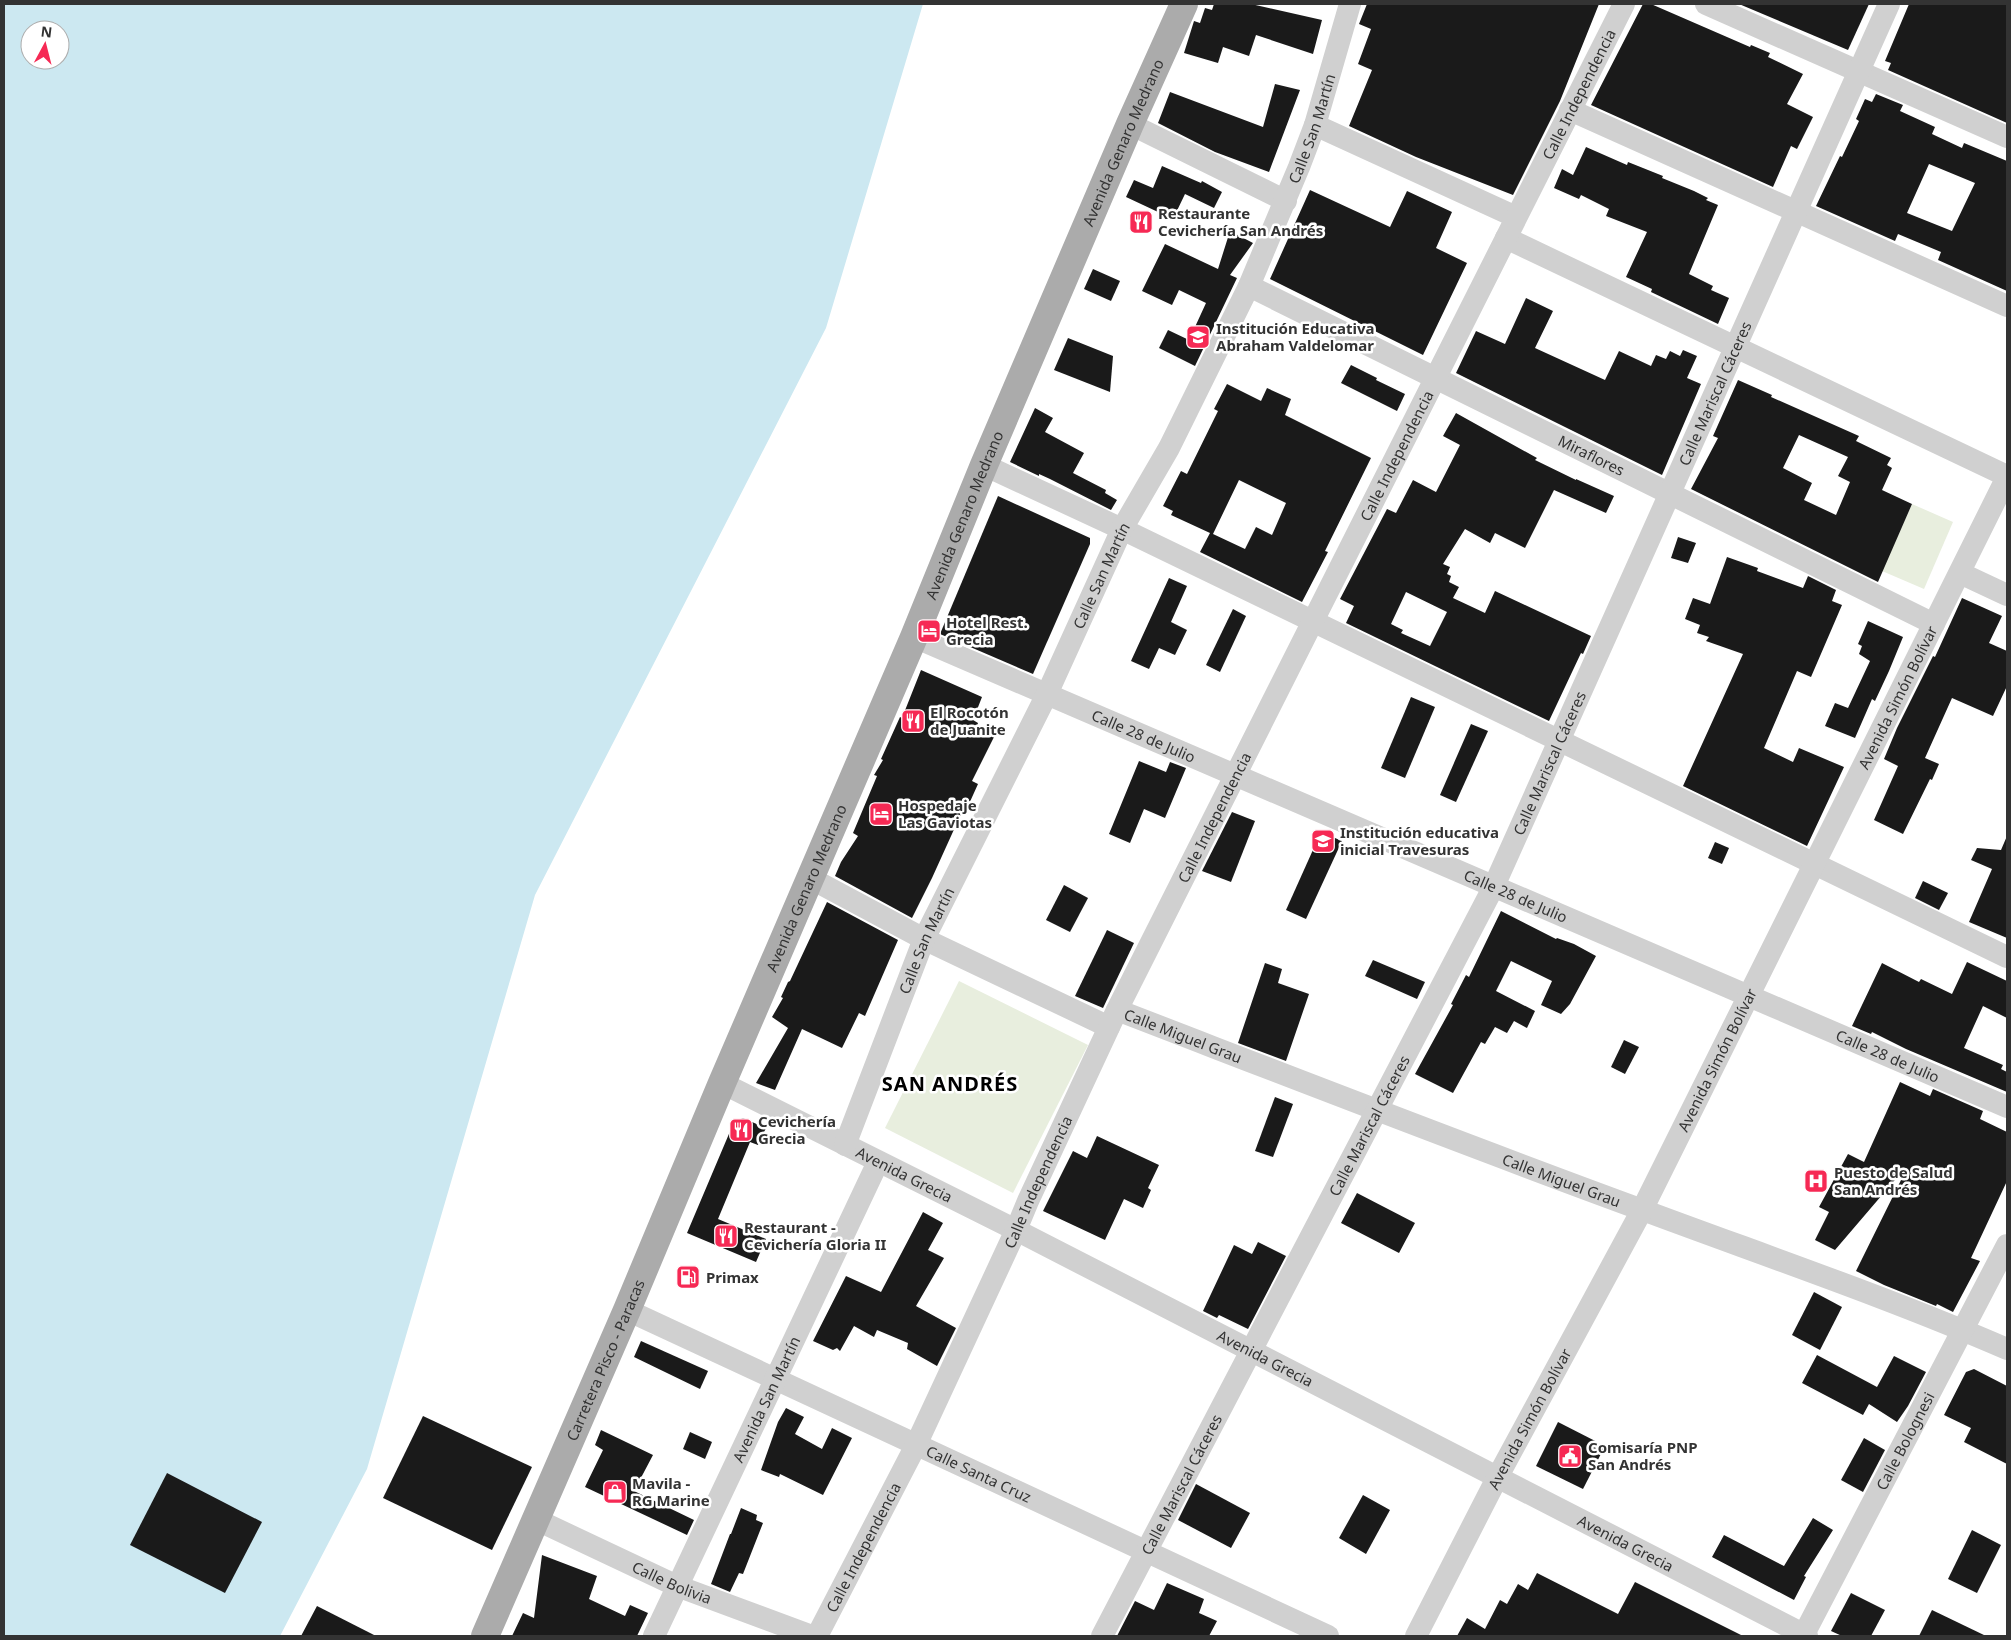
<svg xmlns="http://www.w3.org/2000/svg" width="2011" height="1640" font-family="'Noto Sans',sans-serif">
<rect width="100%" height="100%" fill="#fff"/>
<g fill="#e8eede">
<path d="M1912,504l41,18 -29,67 -42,-18z"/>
<path d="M959,981l129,64 -75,148 -128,-65z"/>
</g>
<path fill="#cce8f1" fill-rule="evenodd" d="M4,4h919l-97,324 -291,567 -168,574 -87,167h-276zM30,30h30v30h-30z"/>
<g fill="#1a1a1a" fill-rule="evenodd">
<path d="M1214,4h37l71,16 -9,34 -57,-19 -7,21 -26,-9 -5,16 -34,-10 10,-32 6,2 5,-15 7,2z"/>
<path d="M1367,4h232l-39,97 -47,94 -97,-38 -67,-31 23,-56 -14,-6 13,-35 -12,-5z"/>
<path d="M1643,4h8l99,43 1,-2 19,8 -2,4 35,17 -16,30 26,13 -16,32 -6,-3 -18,41 -182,-82z"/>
<path d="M1739,4h130l-21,46z"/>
<path d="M1909,4h98v119l-119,-53 3,-7 -6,-2z"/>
<path d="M1275,84l25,6 -31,82 -54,-20 -57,-29 12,-31 93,35z"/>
<path d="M1876,94l27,11 -3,6 35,16 -3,7 30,14 2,-5 43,18v130l-69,-31 3,-8 -43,-18 -3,7 -79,-35 24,-50 2,1 17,-36 -3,-2 9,-20 7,3zM1929,164l46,19 -23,48 -45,-18z"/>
<path d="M1586,147l41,18 1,-3 35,14 -1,2 32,13 14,7 -2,2 12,5 -29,69 24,12 -2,4 18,8 -11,26 -67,-32 1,-3 -26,-12 21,-45 -41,-16 3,-7 -28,-14 -2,4 -25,-11 8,-19 11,6z"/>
<path d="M1162,166l39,17 1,-2 20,11 -8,16 -29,-14 -12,25 -47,-22 8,-17 19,8z"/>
<path d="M1310,190l80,37 17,-36 45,21 -16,36 31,15 -44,92 -153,-76z"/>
<path d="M1230,231l23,12 -23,32 7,3 -42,88 -36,-18 9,-18 21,10 17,-37 -27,-13 -7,15 -30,-14 23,-47 53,25z"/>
<path d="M1093,269l27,12 -9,20 -27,-12z"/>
<path d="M1526,298l27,13 -18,37 70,32 14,-29 32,15 5,-11 10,4 4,-8 10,5 3,-6 14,6 -10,22 14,6 -39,91 -206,-102 20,-42 29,13z"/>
<path d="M1068,338l45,18 -3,36 -56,-22z"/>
<path d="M1351,365l26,13 -1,2 29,14 -8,17 -56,-28z"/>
<path d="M1738,380l34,15 -1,2 88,39 -3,5 35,17 -4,7 5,3 -10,22 30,14 -34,78 -187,-93 27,-51 -5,-2zM1799,435l49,22 -10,19 12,6 -14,33 -32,-15 8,-17 -29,-15z"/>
<path d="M1227,384l34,17 6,-13 24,11 -6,16 86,43 -46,93 3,1 -26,50 -102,-50 10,-19 -39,-18 2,-4 -10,-5 18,-35 6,3 31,-63 -4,-2zM1239,480l47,23 -14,32 -16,-8 -11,22 -32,-15z"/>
<path d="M1035,408l18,10 -8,14 39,21 -11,20 33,17 -1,3 12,7 -6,10 -61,-31 -11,-5v2l-29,-14z"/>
<path d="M1456,413l81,45 -2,2 41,20v-1l38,17 -8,17 -52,-23 -29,58 -30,-15 -5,10 -25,-14 -22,35 7,3 -3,7 4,2 -2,6 10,5 -6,11 32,15 10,-22 96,45 -8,18 -2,-1 -32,68 -203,-98 8,-17 -14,-7 47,-90 9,4 17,-33 23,12 24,-47 -17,-9zM1406,592l41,20 -17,34 -29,-13 2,-3 -12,-6z"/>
<path d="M998,496l92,42v6l-57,130 -93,-40z"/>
<path d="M1678,537l18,6 -8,20 -17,-5z"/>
<path d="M1727,557l31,11 -1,3 46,17 5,-12 28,14 -4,11 10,4 -31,72 -14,-6 -33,77 29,14 6,-14 45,19 -37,79 -124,-60 60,-132 -37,-13 3,-4 -12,-4 3,-8 -15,-6 8,-21 17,6z"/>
<path d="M1169,578l18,8 -16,36 16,8 -12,25 -16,-7 -10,21 -18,-8z"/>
<path d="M1962,598l40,18 -13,27 18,8v35l-14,30 -41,-18 -27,60 14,6 -7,16 -2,-1 -27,55 -29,-14 24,-54 -14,-7 13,-31 36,-72 2,1z"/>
<path d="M1233,609l13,7 -26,56 -14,-7z"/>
<path d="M1868,621l35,16 -14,34 -14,30 -3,-2 -17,39 -30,-12 10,-23 13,5 22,-47 -11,-7 3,-8 -4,-2z"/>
<path d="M921,670l61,27 -9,23 5,3 -1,3 19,7 -24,48 6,3 -14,31 -3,-1 -29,64 -20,40 -77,-42 6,-14 17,-26 -5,-3 24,-57 -3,-1 9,-15 -2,-1 19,-42 2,1z"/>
<path d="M1411,697l24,10 -30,71 -24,-10z"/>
<path d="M1471,724l17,7 -32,71 -16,-7z"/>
<path d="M1139,761l27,11 4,-10 16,6 -21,50 -21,-9 -14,34 -21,-9z"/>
<path d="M1232,812l23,9 -24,61 -29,-11z"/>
<path d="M1321,832l21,9 -36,78 -20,-9z"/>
<path d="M2007,836v102l-38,-16 23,-53 -21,-9 6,-12 24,2z"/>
<path d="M1715,842l14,6 -7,16 -14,-6z"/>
<path d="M1923,881l25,12 -9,17 -24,-12z"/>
<path d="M1064,885l24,13 -18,34 -24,-12z"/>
<path d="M827,902l71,38 -33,76 -6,-3 -17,35 -40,-19 -27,61 -19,-7 32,-55 -16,-11 11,-19 -2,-1 7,-15 2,-1z"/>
<path d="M1501,911l55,28 1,-1 17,6 22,12 -26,48 -9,10 -20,-9 11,-24 -41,-20 -15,30 39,20 -8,17 -13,-7 -7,12 -12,-6 -10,17 -4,-2 -28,51 -38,-19 38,-69 -2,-1 15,-29 3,2z"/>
<path d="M1107,930l27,13 -31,65 -28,-12z"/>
<path d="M1373,960l52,22 -8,17 -52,-23z"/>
<path d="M1967,962l40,19v37l-24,-12 -19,42 39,17 -2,4 6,3v20l-101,-43 -34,-17 -1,2 -19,-8 30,-63 37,19 2,-3 31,15z"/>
<path d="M1265,963l17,6 -4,14 31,11 -23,67 -48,-18z"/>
<path d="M1624,1040l15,7 -14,27 -14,-7z"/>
<path d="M1900,1082l30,14 3,-7 50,22 -3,8 27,13v49l-36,77 9,3 -27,51 -16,-8 -1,2 -52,-21 -28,-14 47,-95 -3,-2 -65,76 -20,-10 14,-28 -10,-5 29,-53 16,8z"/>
<path d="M1275,1097l18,7 -20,53 -18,-6z"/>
<path d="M743,1118l23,10 -8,17 -8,-3 -32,77 48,20 -10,23 -69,-29 47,-111z"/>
<path d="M1097,1136l62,29 -11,23 3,2 -8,18 -19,-9 -19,41 -62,-29 30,-60 14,7z"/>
<path d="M1357,1193l58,30 -16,30 -58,-30z"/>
<path d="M923,1212l20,11 -15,27 16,8 -28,48 40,22 -19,38 -30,-17 1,-6 -31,-13 -3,7 -20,-11 -14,25 -3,-3 -4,2 -20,-9 33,-65 35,16z"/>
<path d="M1258,1242l28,14 -38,73 -29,-14 -2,3 -14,-7 31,-66 18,9z"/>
<path d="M1814,1292l28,15 -22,43 -28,-15z"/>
<path d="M641,1341l67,30 -8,18 -66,-32z"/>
<path d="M1817,1355l60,32 17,-31 32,16 -18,34 -11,16 -28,-18 -6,11 -61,-32z"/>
<path d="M1974,1369l33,17v78l-43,-22 7,-14 -27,-13 22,-43z"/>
<path d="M786,1408l18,9 -9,17 27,15 10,-21 20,10 -29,57 -43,-21 -1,3 -18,-7 17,-48z"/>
<path d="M423,1416l109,51 -40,83 -109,-52z"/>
<path d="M1558,1422l47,24 -22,43 -47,-23z"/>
<path d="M601,1430l52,25 -19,36 60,29 -7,15 -102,-48 18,-37 -8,-5z"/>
<path d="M690,1432l22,10 -7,17 -22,-10z"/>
<path d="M1864,1438l21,12 -22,42 -22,-12z"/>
<path d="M167,1473l95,49 -37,71 -95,-48z"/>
<path d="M1196,1484l54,29 -19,35 -53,-28z"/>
<path d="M1363,1495l27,15 -24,44 -27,-16z"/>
<path d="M741,1508l16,7 -1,5 7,3 -20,51 -4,-1 -9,19 -19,-8 19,-50h1z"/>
<path d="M1813,1518l20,12 -29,46 2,1 -12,23 -82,-43 12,-22 60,31z"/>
<path d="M1972,1530l29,15 -24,48 -29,-14z"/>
<path d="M542,1555l55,21 -8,23 36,17 5,-11 18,8 -11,23h-125l11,-23 11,5z"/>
<path d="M1537,1573l81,41 17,-32 108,54h-286l10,-18 18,11 15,-29 7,4 11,-20 10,6z"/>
<path d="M1167,1583l37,16 -5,14 18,8 -8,15h-92l18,-35 19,9z"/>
<path d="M1851,1593l34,17 -14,26h-29l-11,-5z"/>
<path d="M317,1606l59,30h-75z"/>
<path d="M1932,1610l54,26h-67z"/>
</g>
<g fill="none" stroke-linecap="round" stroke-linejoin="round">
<g stroke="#d0d0d0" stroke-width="22">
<path d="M1706,4l301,133"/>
<path d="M1570,110l437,196"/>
<path d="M1130,124l156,77"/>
<path d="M1315,125l201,92"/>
<path d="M1506,238l501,238"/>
<path id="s1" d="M1249,286l685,338"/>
<path d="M984,465l138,64 885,428"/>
<path d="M1960,573l47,22"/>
<path id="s2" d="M914,637l1093,470"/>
<path d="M810,878l114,61 185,88"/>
<path id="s3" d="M1117,1010c174,67 348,135 523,199 123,46 247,88 367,140"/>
<path id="s4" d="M722,1083l294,147 791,406"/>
<path id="s5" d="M845,1145l79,-206 123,-245 75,-165 47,-81 80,-162 50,-119 16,-42 35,-121"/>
<path id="s6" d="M627,1310l701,326"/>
<path id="s7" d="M535,1519l142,67 135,50"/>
<path id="s8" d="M654,1636l224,-474"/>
<path id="s9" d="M817,1636l99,-191 100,-215 12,-29 89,-191 507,-1006"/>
<path id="s10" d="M1102,1636l392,-750 395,-882"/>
<path id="s11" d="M1416,1636l81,-158 145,-268 365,-733"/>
<path id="s12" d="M1803,1636l204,-391"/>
</g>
<path stroke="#ababab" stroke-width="28" id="s13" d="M485,1636l142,-326 95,-227 192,-446 70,-172 146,-341 54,-120"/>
</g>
<defs>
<g id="restaurant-square" transform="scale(1.25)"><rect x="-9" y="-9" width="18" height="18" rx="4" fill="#f62954" stroke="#fff"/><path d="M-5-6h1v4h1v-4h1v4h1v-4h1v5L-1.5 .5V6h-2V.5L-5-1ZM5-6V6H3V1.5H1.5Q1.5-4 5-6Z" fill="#fff"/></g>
<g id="school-square" transform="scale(1.25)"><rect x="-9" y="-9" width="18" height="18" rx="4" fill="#f62954" stroke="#fff"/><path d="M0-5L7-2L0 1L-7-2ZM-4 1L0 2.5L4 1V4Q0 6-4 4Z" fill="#fff"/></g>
<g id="hotel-square" transform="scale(1.25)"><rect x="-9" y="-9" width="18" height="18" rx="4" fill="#f62954" stroke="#fff"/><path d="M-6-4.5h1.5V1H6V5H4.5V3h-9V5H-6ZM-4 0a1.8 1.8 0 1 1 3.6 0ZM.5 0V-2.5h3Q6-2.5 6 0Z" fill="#fff"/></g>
<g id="hospital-square" transform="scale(1.25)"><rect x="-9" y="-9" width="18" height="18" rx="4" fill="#f62954" stroke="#fff"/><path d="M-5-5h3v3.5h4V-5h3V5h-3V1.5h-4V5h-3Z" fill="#fff"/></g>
<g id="fuel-square" transform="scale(1.25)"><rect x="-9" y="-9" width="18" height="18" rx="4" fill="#f62954" stroke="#fff"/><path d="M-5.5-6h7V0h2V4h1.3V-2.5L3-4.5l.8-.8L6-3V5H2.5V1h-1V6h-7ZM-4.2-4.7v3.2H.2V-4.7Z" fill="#fff"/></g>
<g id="civic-square" transform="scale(1.25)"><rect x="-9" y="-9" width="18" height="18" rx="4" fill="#f62954" stroke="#fff"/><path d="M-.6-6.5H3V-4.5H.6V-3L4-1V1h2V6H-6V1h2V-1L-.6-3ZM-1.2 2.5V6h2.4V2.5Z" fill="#fff"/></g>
<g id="shop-square" transform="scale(1.25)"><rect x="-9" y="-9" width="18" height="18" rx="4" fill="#f62954" stroke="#fff"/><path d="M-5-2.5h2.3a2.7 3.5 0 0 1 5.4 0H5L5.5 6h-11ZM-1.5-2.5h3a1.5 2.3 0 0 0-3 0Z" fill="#fff"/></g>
</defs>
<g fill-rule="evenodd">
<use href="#restaurant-square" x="1141" y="222"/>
<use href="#school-square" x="1198" y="337"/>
<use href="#hotel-square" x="929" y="631"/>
<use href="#restaurant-square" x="913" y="721"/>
<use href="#hotel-square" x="881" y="814"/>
<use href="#school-square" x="1323" y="841"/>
<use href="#restaurant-square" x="741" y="1130"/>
<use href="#hospital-square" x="1816" y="1181"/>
<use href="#restaurant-square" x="726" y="1236"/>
<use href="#fuel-square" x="688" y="1277"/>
<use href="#civic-square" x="1570" y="1456"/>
<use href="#shop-square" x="615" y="1492"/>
</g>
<g text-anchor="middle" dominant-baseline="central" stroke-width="5" stroke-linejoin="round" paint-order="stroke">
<g font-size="15" fill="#333" stroke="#fff">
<text stroke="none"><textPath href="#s9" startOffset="1720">Calle Independencia</textPath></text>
<text stroke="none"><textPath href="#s5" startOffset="1120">Calle San Martín</textPath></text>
<text stroke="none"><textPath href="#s13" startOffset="1624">Avenida Genaro Medrano</textPath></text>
<text stroke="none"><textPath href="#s10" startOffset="1386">Calle Mariscal Cáceres</textPath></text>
<text stroke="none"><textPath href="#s9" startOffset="1315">Calle Independencia</textPath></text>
<text stroke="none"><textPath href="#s1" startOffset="382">Miraflores</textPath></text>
<text stroke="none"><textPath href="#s13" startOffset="1219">Avenida Genaro Medrano</textPath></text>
<text stroke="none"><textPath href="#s5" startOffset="625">Calle San Martín</textPath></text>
<text stroke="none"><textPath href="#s11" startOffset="1055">Avenida Simón Bolívar</textPath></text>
<text stroke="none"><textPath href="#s2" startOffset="250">Calle 28 de Julio</textPath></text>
<text stroke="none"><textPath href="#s10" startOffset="981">Calle Mariscal Cáceres</textPath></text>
<text stroke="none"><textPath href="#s9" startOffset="910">Calle Independencia</textPath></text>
<text stroke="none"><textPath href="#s13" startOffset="814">Avenida Genaro Medrano</textPath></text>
<text stroke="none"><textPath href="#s2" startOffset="655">Calle 28 de Julio</textPath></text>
<text stroke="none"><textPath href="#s5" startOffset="220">Calle San Martín</textPath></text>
<text stroke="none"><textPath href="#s3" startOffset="71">Calle Miguel Grau</textPath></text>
<text stroke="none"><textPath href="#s2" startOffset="1060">Calle 28 de Julio</textPath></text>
<text stroke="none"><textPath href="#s11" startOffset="650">Avenida Simón Bolívar</textPath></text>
<text stroke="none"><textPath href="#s10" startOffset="576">Calle Mariscal Cáceres</textPath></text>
<text stroke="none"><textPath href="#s4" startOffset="204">Avenida Grecia</textPath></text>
<text stroke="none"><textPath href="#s3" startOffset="476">Calle Miguel Grau</textPath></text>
<text stroke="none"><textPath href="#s9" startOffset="505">Calle Independencia</textPath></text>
<text stroke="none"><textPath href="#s4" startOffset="609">Avenida Grecia</textPath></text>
<text stroke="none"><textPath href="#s13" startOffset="301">Carretera Pisco - Paracas</textPath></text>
<text stroke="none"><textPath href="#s8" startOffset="262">Avenida San Martín</textPath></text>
<text stroke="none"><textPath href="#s11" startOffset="245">Avenida Simón Bolívar</textPath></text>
<text stroke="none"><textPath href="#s12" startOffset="220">Calle Bolognesi</textPath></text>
<text stroke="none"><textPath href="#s6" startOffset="388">Calle Santa Cruz</textPath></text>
<text stroke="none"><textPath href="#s10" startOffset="171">Calle Mariscal Cáceres</textPath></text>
<text stroke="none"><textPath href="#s4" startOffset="1014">Avenida Grecia</textPath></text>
<text stroke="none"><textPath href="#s9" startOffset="100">Calle Independencia</textPath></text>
<text stroke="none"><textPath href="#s7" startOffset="151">Calle Bolivia</textPath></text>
</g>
<g font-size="15" font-weight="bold" fill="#333" stroke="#fff" text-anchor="start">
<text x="1158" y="213">Restaurante<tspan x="1158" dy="17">Cevichería San Andrés</tspan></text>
<text x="1216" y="328">Institución Educativa<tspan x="1216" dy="17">Abraham Valdelomar</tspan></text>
<text x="946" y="622">Hotel Rest.<tspan x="946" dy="17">Grecia</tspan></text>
<text x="930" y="712">El Rocotón<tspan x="930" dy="17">de Juanite</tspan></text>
<text x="898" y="805">Hospedaje<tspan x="898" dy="17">Las Gaviotas</tspan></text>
<text x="1340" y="832">Institución educativa<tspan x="1340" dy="17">inicial Travesuras</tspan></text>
<text x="758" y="1121">Cevichería<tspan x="758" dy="17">Grecia</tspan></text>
<text x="1834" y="1172">Puesto de Salud<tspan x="1834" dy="17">San Andrés</tspan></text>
<text x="744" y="1227">Restaurant -<tspan x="744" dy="17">Cevichería Gloria II</tspan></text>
<text x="706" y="1277">Primax</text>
<text x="1588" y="1447">Comisaría PNP<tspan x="1588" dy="17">San Andrés</tspan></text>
<text x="632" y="1483">Mavila -<tspan x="632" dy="17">RG Marine</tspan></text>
</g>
<g font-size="20" font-weight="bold" letter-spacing="1" fill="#000" stroke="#fff">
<text x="950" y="1083">SAN ANDRÉS</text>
</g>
</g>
<rect width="2011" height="1640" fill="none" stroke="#333333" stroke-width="10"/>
<g transform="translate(45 45) rotate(7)"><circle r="24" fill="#ffffff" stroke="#adadad"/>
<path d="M0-4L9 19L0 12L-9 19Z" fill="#f62954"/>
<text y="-8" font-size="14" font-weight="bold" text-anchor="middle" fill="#333333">N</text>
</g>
</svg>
